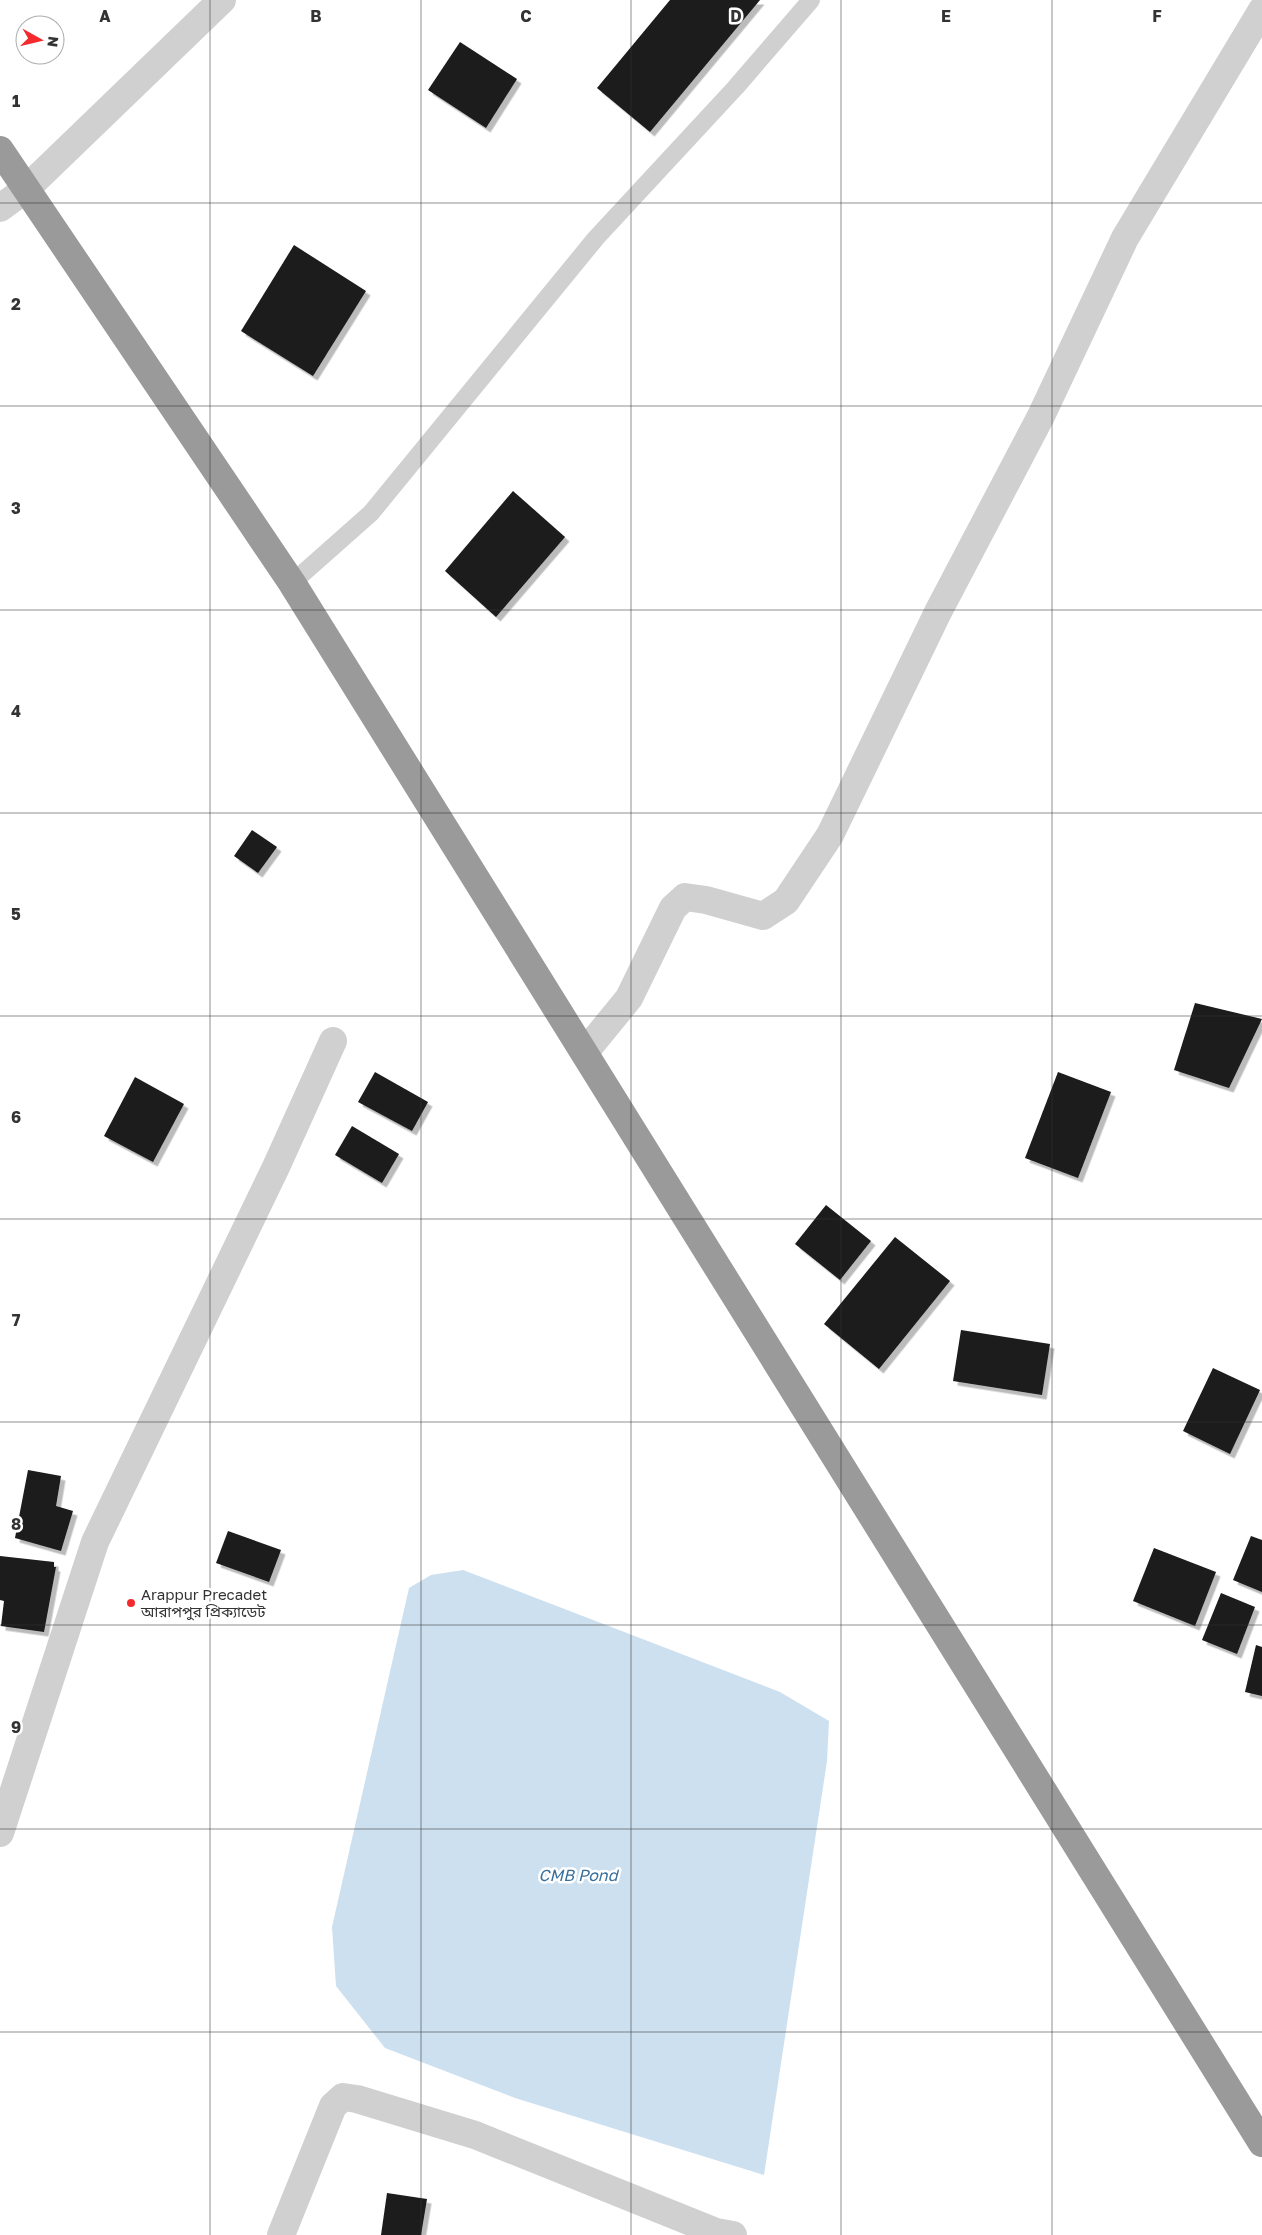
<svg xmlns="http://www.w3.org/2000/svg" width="1262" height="2235" font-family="'Golos Text','Noto Sans Bengali',sans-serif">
<defs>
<filter id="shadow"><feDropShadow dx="4.5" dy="4.5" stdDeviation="0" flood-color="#0004"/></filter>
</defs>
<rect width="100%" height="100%" fill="#fff"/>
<path fill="#cce0f0" d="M463,1570l317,122 49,29 -2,40 -63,414 -249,-77 -130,-50 -49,-62 -4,-59 77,-339 22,-13z"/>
<g fill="#1a1a1a" filter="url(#shadow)">
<path d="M670,0h90l-110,132 -53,-44z"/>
<path d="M460,42l57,37 -31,49 -58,-38z"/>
<path d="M294,245l72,46 -53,85 -72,-45z"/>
<path d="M513,491l52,46 -69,80 -51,-46z"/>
<path d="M252,830l25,17 -19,26 -24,-17z"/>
<path d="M1195,1003l67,16 -33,69 -55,-18z"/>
<path d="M375,1072l53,30 -16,29 -54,-29z"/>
<path d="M1058,1072l53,20 -33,86 -53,-20z"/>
<path d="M135,1077l49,27 -31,58 -49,-26z"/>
<path d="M352,1126l47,28 -17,29 -47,-28z"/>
<path d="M826,1205l45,36 -31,39 -45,-36z"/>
<path d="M895,1237l55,44 -71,88 -55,-45z"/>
<path d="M961,1330l89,14 -8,51 -89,-14z"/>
<path d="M1213,1368l47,22 -30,64 -47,-23z"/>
<path d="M28,1470l33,6 -5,30 17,5 -12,40 -46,-13z"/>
<path d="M228,1531l53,19 -12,32 -53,-19z"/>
<path d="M1251,1536l11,4v52l-29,-12z"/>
<path d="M1154,1548l62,24 -21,54 -62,-25z"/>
<path d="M0,1556l54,6v5h2l-12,65 -43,-6 3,-25 -4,-1z"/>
<path d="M1221,1593l34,14 -18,47 -35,-14z"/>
<path d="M1256,1645l6,2v49l-17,-4z"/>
<path d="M387,2193l40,6 -6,36h-40z"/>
</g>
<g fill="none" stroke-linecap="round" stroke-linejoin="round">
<path stroke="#d0d0d0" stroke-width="18" d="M292,583l79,-70 225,-275 140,-151 75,-87"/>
<g stroke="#d0d0d0" stroke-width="28">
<path d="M0,208l26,-19 196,-189"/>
<path d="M585,1052l44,-54 44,-90 12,-11 21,3 57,16 23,-15 44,-66 108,-223 103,-196 84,-178 137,-228"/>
<path d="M0,1833l95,-291 181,-375 57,-126"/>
<path d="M281,2235l52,-129 10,-9 14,2 118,36 241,97 17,3"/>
</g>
<path stroke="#9a9a9a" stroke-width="28" d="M0,150l292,433 970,1560"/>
</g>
<path fill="none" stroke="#333" stroke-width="1" stroke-opacity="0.55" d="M210,0v2235M421,0v2235M631,0v2235M841,0v2235M1052,0v2235M0,203h1262M0,406h1262M0,610h1262M0,813h1262M0,1016h1262M0,1219h1262M0,1422h1262M0,1625h1262M0,1829h1262M0,2032h1262"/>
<circle fill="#f32b2f" stroke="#fff" stroke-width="2" cx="131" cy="1603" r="5"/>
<g text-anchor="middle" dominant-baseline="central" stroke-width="5" stroke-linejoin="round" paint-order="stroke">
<g font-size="15" fill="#333" stroke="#fff" text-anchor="start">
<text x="141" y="1594">Arappur Precadet<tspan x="141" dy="17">আরাপপুর প্রিক্যাডেট</tspan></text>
</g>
<g font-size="16" font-style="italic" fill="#38709d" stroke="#fff">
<text x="578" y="1875">CMB Pond</text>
</g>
</g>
<g font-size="16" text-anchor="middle" font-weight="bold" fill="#333" stroke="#fff" stroke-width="5" stroke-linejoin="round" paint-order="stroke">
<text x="105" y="22">A</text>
<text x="316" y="22">B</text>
<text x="526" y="22">C</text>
<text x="736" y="22">D</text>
<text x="946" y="22">E</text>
<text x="1157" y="22">F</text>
<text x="16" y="107">1</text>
<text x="16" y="310">2</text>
<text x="16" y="514">3</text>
<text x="16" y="717">4</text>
<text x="16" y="920">5</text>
<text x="16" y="1123">6</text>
<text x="16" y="1326">7</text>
<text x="16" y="1530">8</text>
<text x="16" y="1733">9</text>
</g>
<g transform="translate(40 40) rotate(98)"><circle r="24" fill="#ffffff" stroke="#adadad"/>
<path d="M0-4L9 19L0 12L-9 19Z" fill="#f32b2f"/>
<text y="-8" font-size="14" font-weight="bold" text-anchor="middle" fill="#333333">N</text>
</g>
</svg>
